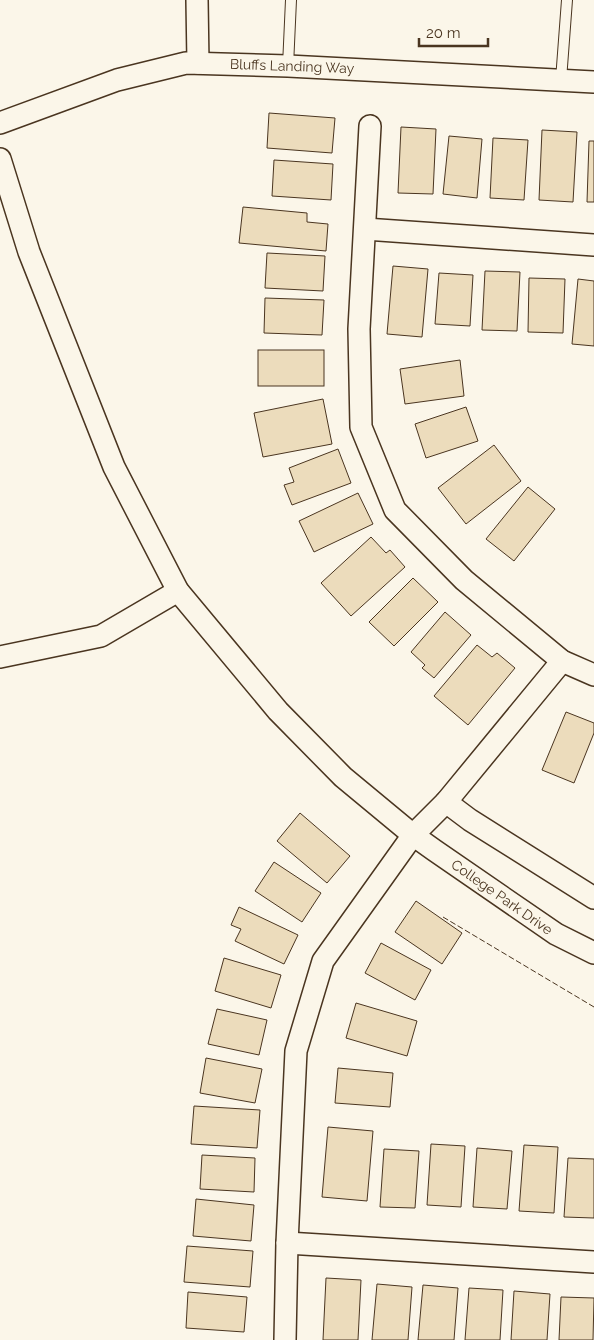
<svg xmlns="http://www.w3.org/2000/svg" width="594" height="1340" font-family="Raleway,sans-serif">
<rect width="100%" height="100%" fill="#fbf6e9"/>
<g fill="#ecdcbc" stroke="#4a3520">
<path d="M269,113l66,5 -3,35 -65,-5z"/>
<path d="M401,127l35,2 -3,65 -35,-1z"/>
<path d="M542,130l35,2 -4,70 -34,-2z"/>
<path d="M449,136l33,3 -5,59 -34,-4z"/>
<path d="M493,138l35,2 -4,60 -34,-2z"/>
<path d="M589,141h5v61h-7z"/>
<path d="M274,160l59,4 -2,36 -59,-4z"/>
<path d="M243,207l64,6v9l21,2 -2,27 -87,-8z"/>
<path d="M267,253l58,3 -2,35 -58,-3z"/>
<path d="M393,266l35,3 -6,68 -35,-3z"/>
<path d="M485,271l35,1 -3,59 -35,-1z"/>
<path d="M439,273l34,2 -3,51 -35,-2z"/>
<path d="M529,278l36,1 -2,54 -35,-1z"/>
<path d="M578,279l16,2v65l-22,-2z"/>
<path d="M265,298l59,2 -2,35 -58,-2z"/>
<rect x="258" y="350" width="66" height="36"/>
<path d="M460,360l4,36 -59,8 -5,-35z"/>
<path d="M323,399l9,45 -69,13 -9,-44z"/>
<path d="M466,407l12,34 -52,17 -11,-34z"/>
<path d="M494,445l27,36 -55,43 -28,-36z"/>
<path d="M338,449l13,34 -59,22 -8,-20 10,-3 -5,-14z"/>
<path d="M528,487l27,22 -41,52 -28,-22z"/>
<path d="M358,493l15,31 -59,28 -15,-31z"/>
<path d="M371,537l15,16 4,-3 15,17 -54,49 -30,-33z"/>
<path d="M413,578l25,24 -44,44 -25,-24z"/>
<path d="M445,612l26,23 -37,43 -12,-10 3,-3 -14,-13z"/>
<path d="M477,645l15,12 5,-4 18,15 -47,57 -34,-29z"/>
<path d="M566,712l28,11v10l-20,50 -32,-13z"/>
<path d="M300,813l50,43 -23,27 -50,-42z"/>
<path d="M274,862l47,31 -19,29 -47,-31z"/>
<path d="M416,901l46,32 -20,31 -47,-32z"/>
<path d="M239,907l59,28 -14,29 -49,-23 6,-12 -10,-4z"/>
<path d="M381,943l50,27 -16,30 -50,-27z"/>
<path d="M224,958l57,17 -10,33 -56,-17z"/>
<path d="M356,1003l61,18 -10,35 -61,-18z"/>
<path d="M217,1009l50,11 -8,35 -51,-11z"/>
<path d="M206,1058l56,11 -7,34 -55,-10z"/>
<path d="M338,1068l55,5 -3,34 -55,-4z"/>
<path d="M194,1106l66,4 -3,38 -66,-4z"/>
<path d="M328,1127l45,4 -6,70 -45,-4z"/>
<path d="M431,1144l34,2 -4,61 -34,-2z"/>
<path d="M524,1145l34,2 -4,66 -35,-2z"/>
<path d="M477,1148l35,3 -5,58 -34,-2z"/>
<path d="M384,1149l35,2 -4,57 -35,-1z"/>
<path d="M202,1155l53,3 -1,34 -54,-3z"/>
<path d="M568,1158l26,1v59l-30,-1z"/>
<path d="M196,1199l58,6 -3,36 -58,-5z"/>
<path d="M187,1246l66,5 -3,36 -66,-5z"/>
<path d="M326,1278l35,2 -3,60h-35z"/>
<path d="M377,1284l35,3 -4,53h-36z"/>
<path d="M423,1285l35,3 -4,52h-36z"/>
<path d="M469,1288l34,2 -3,50h-35z"/>
<path d="M514,1291l36,3 -3,46h-36z"/>
<path d="M188,1292l59,5 -3,35 -58,-4z"/>
<path d="M561,1297l33,1 -1,42h-34z"/>
</g>
<g fill="none" stroke-linecap="round" stroke-linejoin="round">
<g stroke="#4a3520" stroke-width="12">
<g id="lane">
<path d="M288,66l3,-66"/>
<path d="M561,80l6,-80"/>
</g>
</g>
<g stroke="#4a3520" stroke-width="24">
<g id="street">
<path d="M197,0l1,63"/>
<path d="M0,123l117,-43 69,-17 102,3 306,16"/>
<path d="M370,126l-11,203 2,98 34,83 69,70 98,81 32,14"/>
<path d="M0,159l29,93 85,215 64,124 100,120 65,66 70,58 21,15 122,84 38,19"/>
<path d="M365,229l229,16"/>
<path d="M0,657l101,-21 77,-45"/>
<path d="M446,802l24,18 124,78"/>
<path d="M287,1243l307,19"/>
<path d="M285,1340l2,-97 9,-192 27,-90 90,-126 33,-33 116,-141"/>
</g>
</g>
<use href="#lane" stroke="#fbf6e9" stroke-width="10"/>
<use href="#street" stroke="#fbf6e9" stroke-width="21"/>
<path stroke="#4a3520" stroke-width="1" stroke-dasharray="6 2.5" stroke-linecap="butt" d="M443,917l151,90"/>
</g>
<g text-anchor="middle" dominant-baseline="central" stroke-width="4" stroke-linejoin="round" paint-order="stroke">
<g font-size="14" fill="#4a3520" stroke="#fbf6e9">
<text transform="translate(292 66) rotate(2)">Bluffs Landing Way</text>
<text transform="translate(502 897) rotate(35)">College Park Drive</text>
</g>
</g>
<path d="M419 38v8h69v-8" fill="none" stroke="#4a3520" stroke-width="2.5"/>
<text x="426" y="38" font-size="15" fill="#4a3520" stroke="#fbf6e9" stroke-width="4" paint-order="stroke">20 m</text>
</svg>
